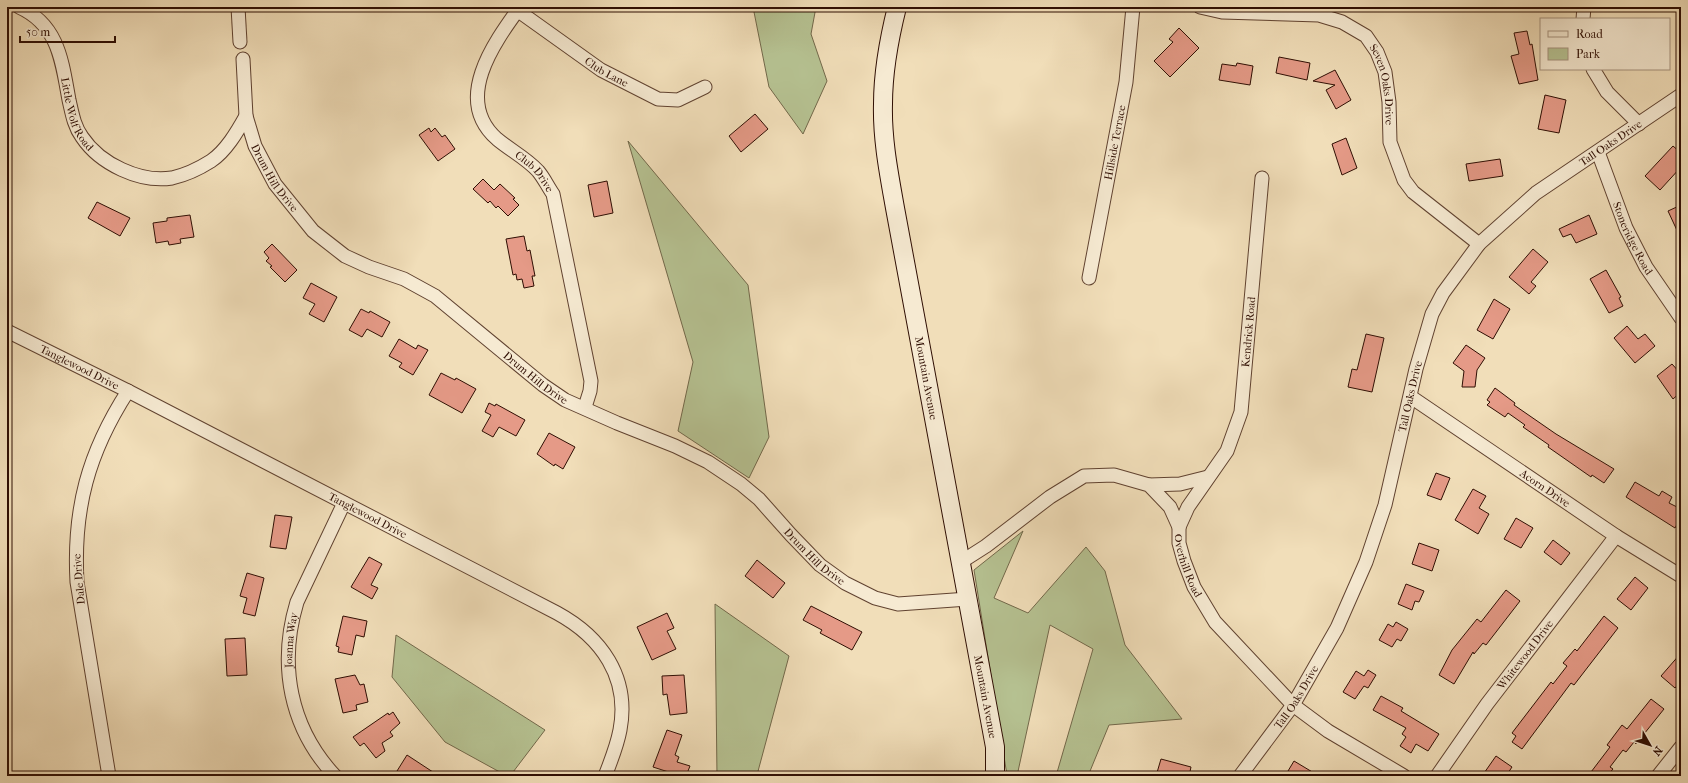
<svg xmlns="http://www.w3.org/2000/svg" width="1688" height="783" font-family="'IM FELL French Canon',serif">
<rect width="100%" height="100%" fill="#f1deb9"/>
<filter id="stains"><feTurbulence type="fractalNoise" baseFrequency=".005" numOctaves="4"/><feColorMatrix values="0 0 0 0 .2 0 0 0 0 .09 0 0 0 0 .02 0 0 0 .5 -.17"/></filter>
<radialGradient id="worn" r=".72"><stop offset=".6" stop-color="#630" stop-opacity="0"/><stop offset="1" stop-color="#630" stop-opacity=".3"/></radialGradient>
<g fill="#b6c292" stroke="#72684a">
<path d="M753,7h63l-5,27 16,47 -24,53 -34,-47z"/>
<path d="M628,141l120,144 21,152 -20,41 -71,-47 15,-69z"/>
<path d="M1023,531l-29,67 34,15 58,-66 19,24 20,74 57,74 -73,6 -21,51h-32l37,-127 -43,-24 -33,151h-9l-2,-7 -32,-199z"/>
<path d="M715,604l74,52 -32,119 -40,1z"/>
<path d="M396,635l149,95 -35,46h-3l-62,-34 -53,-65z"/>
</g>
<g fill="#e59a87" stroke="#2f0e03">
<path d="M1179,28l20,20 -29,29 -16,-16 19,-19 -4,-3z"/>
<path d="M1527,31l3,14 2,-1 6,36 -19,4 -8,-28 8,-2 -5,-21z"/>
<path d="M1279,57l31,6 -3,17 -31,-7z"/>
<path d="M1237,63l16,3 -3,19 -31,-5 3,-16 14,2z"/>
<path d="M1335,70l16,30 -15,9 -10,-19 9,-5 -22,-4z"/>
<path d="M1545,95l21,5 -7,33 -21,-4z"/>
<path d="M755,114l13,15 -27,23 -12,-16z"/>
<path d="M429,128l2,4 4,-4 7,9 3,-2 10,14 -17,12 -19,-26z"/>
<path d="M1346,138l11,30 -15,7 -10,-31z"/>
<path d="M1673,146l8,7v14l-21,23 -15,-14z"/>
<path d="M1500,159l3,17 -34,5 -3,-17z"/>
<path d="M483,179l11,11 6,-6 15,14 -2,1 6,6 -11,11 -10,-10 -2,2 -6,-7 -2,2 -15,-14z"/>
<path d="M607,181l6,32 -19,4 -6,-32z"/>
<path d="M97,202l33,16 -10,18 -32,-18z"/>
<path d="M1681,205v34l-13,-28z"/>
<path d="M190,215l4,22 -14,2 1,4 -12,2 -1,-4 -12,2 -3,-20 14,-2v-3z"/>
<path d="M1589,215l8,19 -21,9 -5,-9 -8,3 -4,-8z"/>
<path d="M524,236l3,15 3,-1 5,26h-3l2,10 -10,2 -2,-9 -5,1 -1,-6 -3,1 -7,-36z"/>
<path d="M272,244l25,26 -12,12 -15,-15 2,-1 -6,-5 3,-3 -5,-6z"/>
<path d="M1533,249l15,13 -17,20 5,4 -7,8 -20,-17z"/>
<path d="M1606,270l15,27 -2,1 4,8 -14,7 -19,-34z"/>
<path d="M311,283l26,14 -13,25 -15,-8 6,-10 -12,-6z"/>
<path d="M1494,299l16,10 -17,30 -16,-9z"/>
<path d="M361,309l8,4 1,-2 20,11 -8,15 -15,-8 -5,8 -13,-7z"/>
<path d="M1627,326l11,13 7,-5 10,12 -20,17 -21,-25z"/>
<path d="M1366,334l18,4 -12,54 -24,-5 4,-18 5,1z"/>
<path d="M399,339l17,10 2,-4 10,5 -15,25 -14,-8 3,-4 -13,-7z"/>
<path d="M1466,345l19,13 -8,12 -2,17h-13l2,-16 -11,-8z"/>
<path d="M1672,364l9,10v18l-8,7 -16,-23z"/>
<path d="M441,373l14,7 1,-2 20,11 -14,24 -33,-18z"/>
<path d="M1495,388l20,15 -1,2 42,29 58,35 -10,14 -12,-8 -1,2 -43,-30 1,-2 -26,-18 2,-2 -17,-12 -3,4 -18,-12 3,-3 -3,-2z"/>
<path d="M489,403l6,3 1,-2 29,16 -9,16 -17,-9 -6,10 -11,-6 9,-16 -6,-3z"/>
<path d="M549,433l26,14 -12,22 -8,-5 -1,2 -17,-12z"/>
<path d="M1436,473l14,5 -9,22 -14,-5z"/>
<path d="M1635,482l24,14 3,-5 10,6 -3,6 12,6v8l-6,11 -49,-31z"/>
<path d="M1473,489l13,7 -7,12 10,6 -11,20 -23,-14z"/>
<path d="M275,515l17,2 -6,32 -16,-2z"/>
<path d="M1516,518l17,10 -12,20 -17,-9z"/>
<path d="M1553,540l17,13 -9,12 -17,-13z"/>
<path d="M1419,543l20,7 -7,21 -20,-7z"/>
<path d="M369,557l13,7 -11,21 7,3 -6,11 -21,-12z"/>
<path d="M757,560l28,23 -12,15 -28,-22z"/>
<path d="M247,573l17,5 -9,38 -12,-3 4,-15 -7,-2z"/>
<path d="M1635,577l13,11 -17,22 -14,-11z"/>
<path d="M1406,584l18,7 -5,11 -4,-1 -3,9 -14,-6z"/>
<path d="M1506,590l14,11 -34,44 -3,-2 -9,11 -1,-2 -19,32 -15,-9 13,-25 25,-31 4,3z"/>
<path d="M811,606l51,26 -10,18 -32,-17 2,-3 -19,-10z"/>
<path d="M667,613l7,15 -7,3 9,18 -24,11 -15,-33z"/>
<path d="M343,616l24,5 -3,16 -8,-2 -4,20 -14,-3 1,-5 -3,-1z"/>
<path d="M1604,616l14,12 -44,57 -3,-2 -49,66 -10,-7 4,-6 -4,-3 39,-51 2,2 14,-18 -4,-3 12,-14 2,2z"/>
<path d="M1396,622l12,7 -7,12 -4,-2 -5,8 -13,-7 9,-16 5,3z"/>
<path d="M245,638l2,37 -20,1 -2,-37z"/>
<path d="M1681,653v28l-6,7 -14,-12z"/>
<path d="M1368,670l8,5 -8,13 -4,-2 -9,13 -12,-7 13,-21 8,5z"/>
<path d="M355,675l5,10 4,-1 4,18 -12,3 1,5 -14,3 -8,-34z"/>
<path d="M684,675l3,38 -17,2 -3,-21 -4,1 -1,-19z"/>
<path d="M1381,696l22,12 -2,3 38,23 -11,17 -12,-7 -5,9 -11,-7 6,-9 -4,-3 4,-6 -33,-18z"/>
<path d="M1651,699l13,10 -28,35 -2,-2 -8,10 -3,-2 -13,17 3,2 -6,7h-19l22,-29 -3,-2 15,-20 5,4z"/>
<path d="M393,712l7,11 -10,9 3,4 -11,7 3,8 -9,7 -12,-15 -4,3 -7,-9 35,-24 1,2z"/>
<path d="M667,730l15,5 -7,20 4,2 -2,5 13,4 -4,10h-5l-28,-9z"/>
<path d="M407,755l32,21h-34l-8,-5z"/>
<path d="M1496,756l16,11 -6,9h-24z"/>
<path d="M1161,759l30,8 -2,9h-33z"/>
<path d="M1294,761l25,15h-34z"/>
</g>
<g fill="none" stroke-linecap="round" stroke-linejoin="round">
<g stroke="#604230" stroke-width="15">
<g id="minor">
<path id="s1" d="M19,7c40,18 43,55 50,93 3,13 5,26 13,37 18,27 58,46 90,41 13,-3 28,-10 39,-17 15,-10 26,-29 35,-45l9,30 20,38 38,47 32,25 24,11 35,12 31,17 108,89 22,15 52,23 58,23 33,16 33,22 18,15 32,36 29,30 25,18 30,15 23,6 70,-5"/>
<path d="M238,7l2,35"/>
<path id="s2" d="M520,7c-27,37 -67,93 -23,132 13,11 29,19 41,32 6,7 10,16 15,23l38,187 -1,10 -5,16"/>
<path id="s3" d="M1200,7l22,5 97,3 23,7 24,14 11,16 8,20 4,30 1,40 14,38 9,12 66,52"/>
<path id="s4" d="M517,10l84,60 57,29 20,1 27,-13"/>
<path d="M1583,19l1,-12"/>
<path d="M243,59l3,57"/>
<path d="M1593,69l14,23 32,32"/>
<path id="s5" d="M1598,152l28,76 20,39 35,51"/>
<path id="s6" d="M1089,278l37,-196 7,-75"/>
<path id="s7" d="M7,331l121,60 429,222c44,24 73,64 63,117 -3,16 -9,31 -15,46"/>
<path id="s8" d="M1411,397l205,139 65,40"/>
<path d="M1149,485l31,-1 28,-7"/>
<path id="s9" d="M1179,527l9,-20 39,-56 14,-39 21,-234"/>
<path id="s10" d="M961,562l25,-16 64,-49 34,-21 30,-1 35,10 21,22 9,20v16l5,18 10,26 21,35 78,83 35,26 76,45"/>
<path d="M109,776l-32,-194c-4,-73 11,-129 51,-191"/>
<path id="s11" d="M335,776c-45,-48 -57,-111 -38,-174l47,-99"/>
<path id="s12" d="M1240,776l53,-71 44,-77 29,-66 19,-57 31,-136 16,-55 11,-21 36,-49 57,-51 145,-98"/>
<path id="s13" d="M1437,776l50,-72 129,-168"/>
<path d="M1658,776l23,-29"/>
</g>
</g>
<g stroke="#2f0e03" stroke-width="20">
<g id="secondary">
<path id="s14" d="M897,7c-8,32 -14,65 -14,97 -1,35 6,70 12,104l100,539v29"/>
</g>
</g>
<use href="#minor" stroke="#f6ead2" stroke-width="13"/>
<use href="#secondary" stroke="#f6ead2" stroke-width="18"/>
</g>
<g text-anchor="middle" dominant-baseline="central" stroke-width="3" stroke-linejoin="round" paint-order="stroke">
<g font-size="11" fill="#2f0e03" stroke="#f6ead2">
<text stroke="none"><textPath href="#s4" startOffset="109">Club Lane</textPath></text>
<text stroke="none"><textPath href="#s3" startOffset="224">Seven Oaks Drive</textPath></text>
<text stroke="none"><textPath href="#s1" startOffset="127">Little Wolf Road</textPath></text>
<text stroke="none"><textPath href="#s6" startOffset="138">Hillside Terrace</textPath></text>
<text stroke="none"><textPath href="#s12" startOffset="757">Tall Oaks Drive</textPath></text>
<text stroke="none"><textPath href="#s2" startOffset="199">Club Drive</textPath></text>
<text stroke="none"><textPath href="#s1" startOffset="423">Drum Hill Drive</textPath></text>
<text stroke="none"><textPath href="#s5" startOffset="93">Stoneridge Road</textPath></text>
<text stroke="none"><textPath href="#s9" startOffset="212">Kendrick Road</textPath></text>
<text stroke="none"><textPath href="#s7" startOffset="81">Tanglewood Drive</textPath></text>
<text stroke="none"><textPath href="#s1" startOffset="758">Drum Hill Drive</textPath></text>
<text stroke="none"><textPath href="#s14" startOffset="376">Mountain Avenue</textPath></text>
<text stroke="none"><textPath href="#s12" startOffset="421">Tall Oaks Drive</textPath></text>
<text stroke="none"><textPath href="#s8" startOffset="162">Acorn Drive</textPath></text>
<text stroke="none"><textPath href="#s7" startOffset="405">Tanglewood Drive</textPath></text>
<text stroke="none"><textPath href="#s1" startOffset="1094">Drum Hill Drive</textPath></text>
<text stroke="none"><textPath href="#s10" startOffset="309">Overhill Road</textPath></text>
<text transform="translate(79 579) rotate(-95)">Dale Drive</text>
<text stroke="none"><textPath href="#s11" startOffset="148">Joanna Way</textPath></text>
<text stroke="none"><textPath href="#s13" startOffset="150">Whitewood Drive</textPath></text>
<text stroke="none"><textPath href="#s14" startOffset="700">Mountain Avenue</textPath></text>
<text stroke="none"><textPath href="#s12" startOffset="97">Tall Oaks Drive</textPath></text>
</g>
</g>
<rect width="1688" height="783" fill="none" stroke="#f1deb9" stroke-width="24"/>
<rect x="8" y="8" width="1672" height="767" fill="none" stroke="#2f0e03" stroke-width="2"/>
<rect x="12" y="12" width="1664" height="759" fill="none" stroke="#2f0e03"/>
<rect x="1540" y="18" width="130" height="52" fill="#f6ead2" stroke="#a6927f"/>
<rect x="1548" y="31" width="20" height="6" fill="#f6ead2" stroke="#a6927f"/>
<text x="1576" y="38" font-size="12" fill="#2f0e03">Road</text>
<rect x="1548" y="48" width="20" height="12" fill="#b6c292" stroke="#a6927f"/>
<text x="1576" y="58" font-size="12" fill="#2f0e03">Park</text>
<g transform="translate(1650 745) rotate(129)" stroke="#f6ead2" stroke-width="3" paint-order="stroke">
<path d="M0-3L7 15L0 10L-7 15Z" fill="#2f0e03"/>
<text y="-6" font-size="11" font-weight="bold" text-anchor="middle" fill="#2f0e03">N</text>
</g>
<path d="M20 36v6h95v-6" fill="none" stroke="#2f0e03" stroke-width="2"/>
<text x="26" y="36" font-size="12" fill="#2f0e03" stroke="#f6ead2" stroke-width="3" paint-order="stroke">50 m</text>
<rect width="100%" height="100%" filter="url(#stains)"/>
<rect width="100%" height="100%" fill="url(#worn)"/>
</svg>
